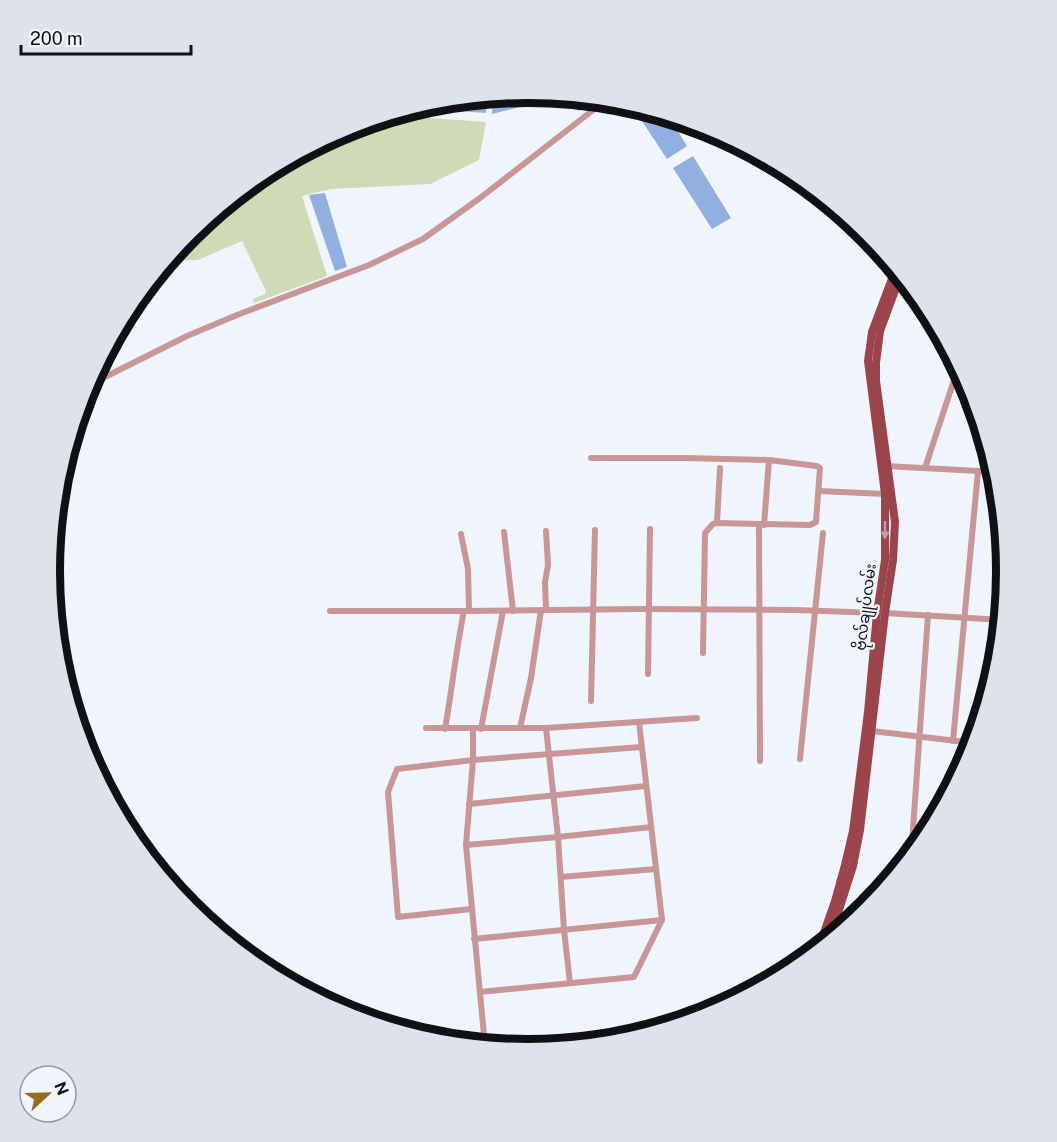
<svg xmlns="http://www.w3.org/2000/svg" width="1057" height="1142" font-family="'Public Sans','Noto Sans Myanmar',sans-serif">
<rect width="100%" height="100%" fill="#f0f4fd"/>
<path fill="#cfdab7" d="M389,115l97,7 -7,38 -49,24 -99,5 -29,7 25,80 -73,27 -1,-4 12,-5 1,-3 -24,-50 -44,19 -32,1 24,-29 73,-59 83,-45z"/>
<g fill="#91afdf">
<path d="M529,92l30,3v2l-67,17 1,-18z"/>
<path d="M487,96l-1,17 -72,-5 21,-7z"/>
<path d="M572,96l26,3 -14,10 -6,2 -10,-13z"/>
<path d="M643,108l25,7 19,31 -20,13 -31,-47z"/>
<path d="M693,156l38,62 -19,11 -39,-61z"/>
<path d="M325,193l22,74 -12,4 -26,-76z"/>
</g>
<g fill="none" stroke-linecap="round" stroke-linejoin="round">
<g stroke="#c99697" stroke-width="6">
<path d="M87,386l100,-50 50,-21 132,-50 54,-26 57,-41 126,-98"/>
<path d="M591,458h94l84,2 48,6 3,2 -4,54 -6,3 -51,-1 1,237"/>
<path d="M885,466l112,6"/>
<path d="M925,468l34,-103"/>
<path d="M987,471l4,-19"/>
<path d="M819,491l66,3"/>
<path d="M717,523l3,-55"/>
<path d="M764,525l5,-65"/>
<path d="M546,531l2,34 -3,17 1,28"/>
<path d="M504,532l9,79"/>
<path d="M461,534l7,35 1,42"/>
<path d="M330,611h139l172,-2 155,1 81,3"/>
<path d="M885,613l118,7"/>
<path d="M703,653l2,-120 8,-9 4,-1 42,1"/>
<path d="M648,674l2,-145"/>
<path d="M591,701l4,-171"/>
<path d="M426,728h120l151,-10"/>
<path d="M520,728l11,-50 10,-68"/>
<path d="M546,728l12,109 6,93 6,53"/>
<path d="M445,729c7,-40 11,-79 19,-118"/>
<path d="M473,729v31l-7,85 19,201"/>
<path d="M481,729l22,-118"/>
<path d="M872,731l102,12"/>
<path d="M953,741l25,-270"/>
<path d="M800,759l23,-226"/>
<path d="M962,771l1,-29"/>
<path d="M469,804l177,-18"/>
<path d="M466,845l92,-8 93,-10"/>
<path d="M912,855v-12l16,-228"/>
<path d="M561,877l95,-8"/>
<path d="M471,909l-73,8 -10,-125 9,-23 76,-9 168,-13"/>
<path d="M474,939l188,-19"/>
<path d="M480,992l154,-15 28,-57 -23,-198"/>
</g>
<g stroke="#9b444c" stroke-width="8">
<path d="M829,941l24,-75 7,-36 25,-217 8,-53 2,-38 -19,-141v-18l4,-32 21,-57"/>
<path d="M818,950l17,-49 10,-36 8,-34 15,-119 9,-99 8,-53v-66l-17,-133 4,-29 24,-64"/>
</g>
</g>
<defs><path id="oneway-solid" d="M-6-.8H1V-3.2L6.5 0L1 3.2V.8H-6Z" transform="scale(1.5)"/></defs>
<use fill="#c69ca4" href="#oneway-solid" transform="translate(885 530) rotate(90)"/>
<g text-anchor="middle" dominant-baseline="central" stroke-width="4.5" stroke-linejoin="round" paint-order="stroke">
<g font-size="15" fill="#0f1114" stroke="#f0f4fd">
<text transform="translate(865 607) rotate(-83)">ဗိုလ်ချုပ်လမ်း</text>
</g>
</g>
<path d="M0 0H1057V1142H0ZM60 571a468 468 0 1 1 936 0a468 468 0 1 1-936 0Z" fill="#dee2ea" fill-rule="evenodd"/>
<path fill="none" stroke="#0f1114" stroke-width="8" d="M60 571a468 468 0 1 1 936 0a468 468 0 1 1-936 0Z"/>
<g transform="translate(48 1094) rotate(68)"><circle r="28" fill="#f0f4fd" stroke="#9699a0" stroke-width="1.5"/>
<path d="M0-4.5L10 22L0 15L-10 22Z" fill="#996c1b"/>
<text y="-9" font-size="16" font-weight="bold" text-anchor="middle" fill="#0f1114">N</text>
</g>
<path d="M21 45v9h170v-9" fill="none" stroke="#0f1114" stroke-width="3"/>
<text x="30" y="45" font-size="18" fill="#0f1114" stroke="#f0f4fd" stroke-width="4.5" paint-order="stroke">200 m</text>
</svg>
